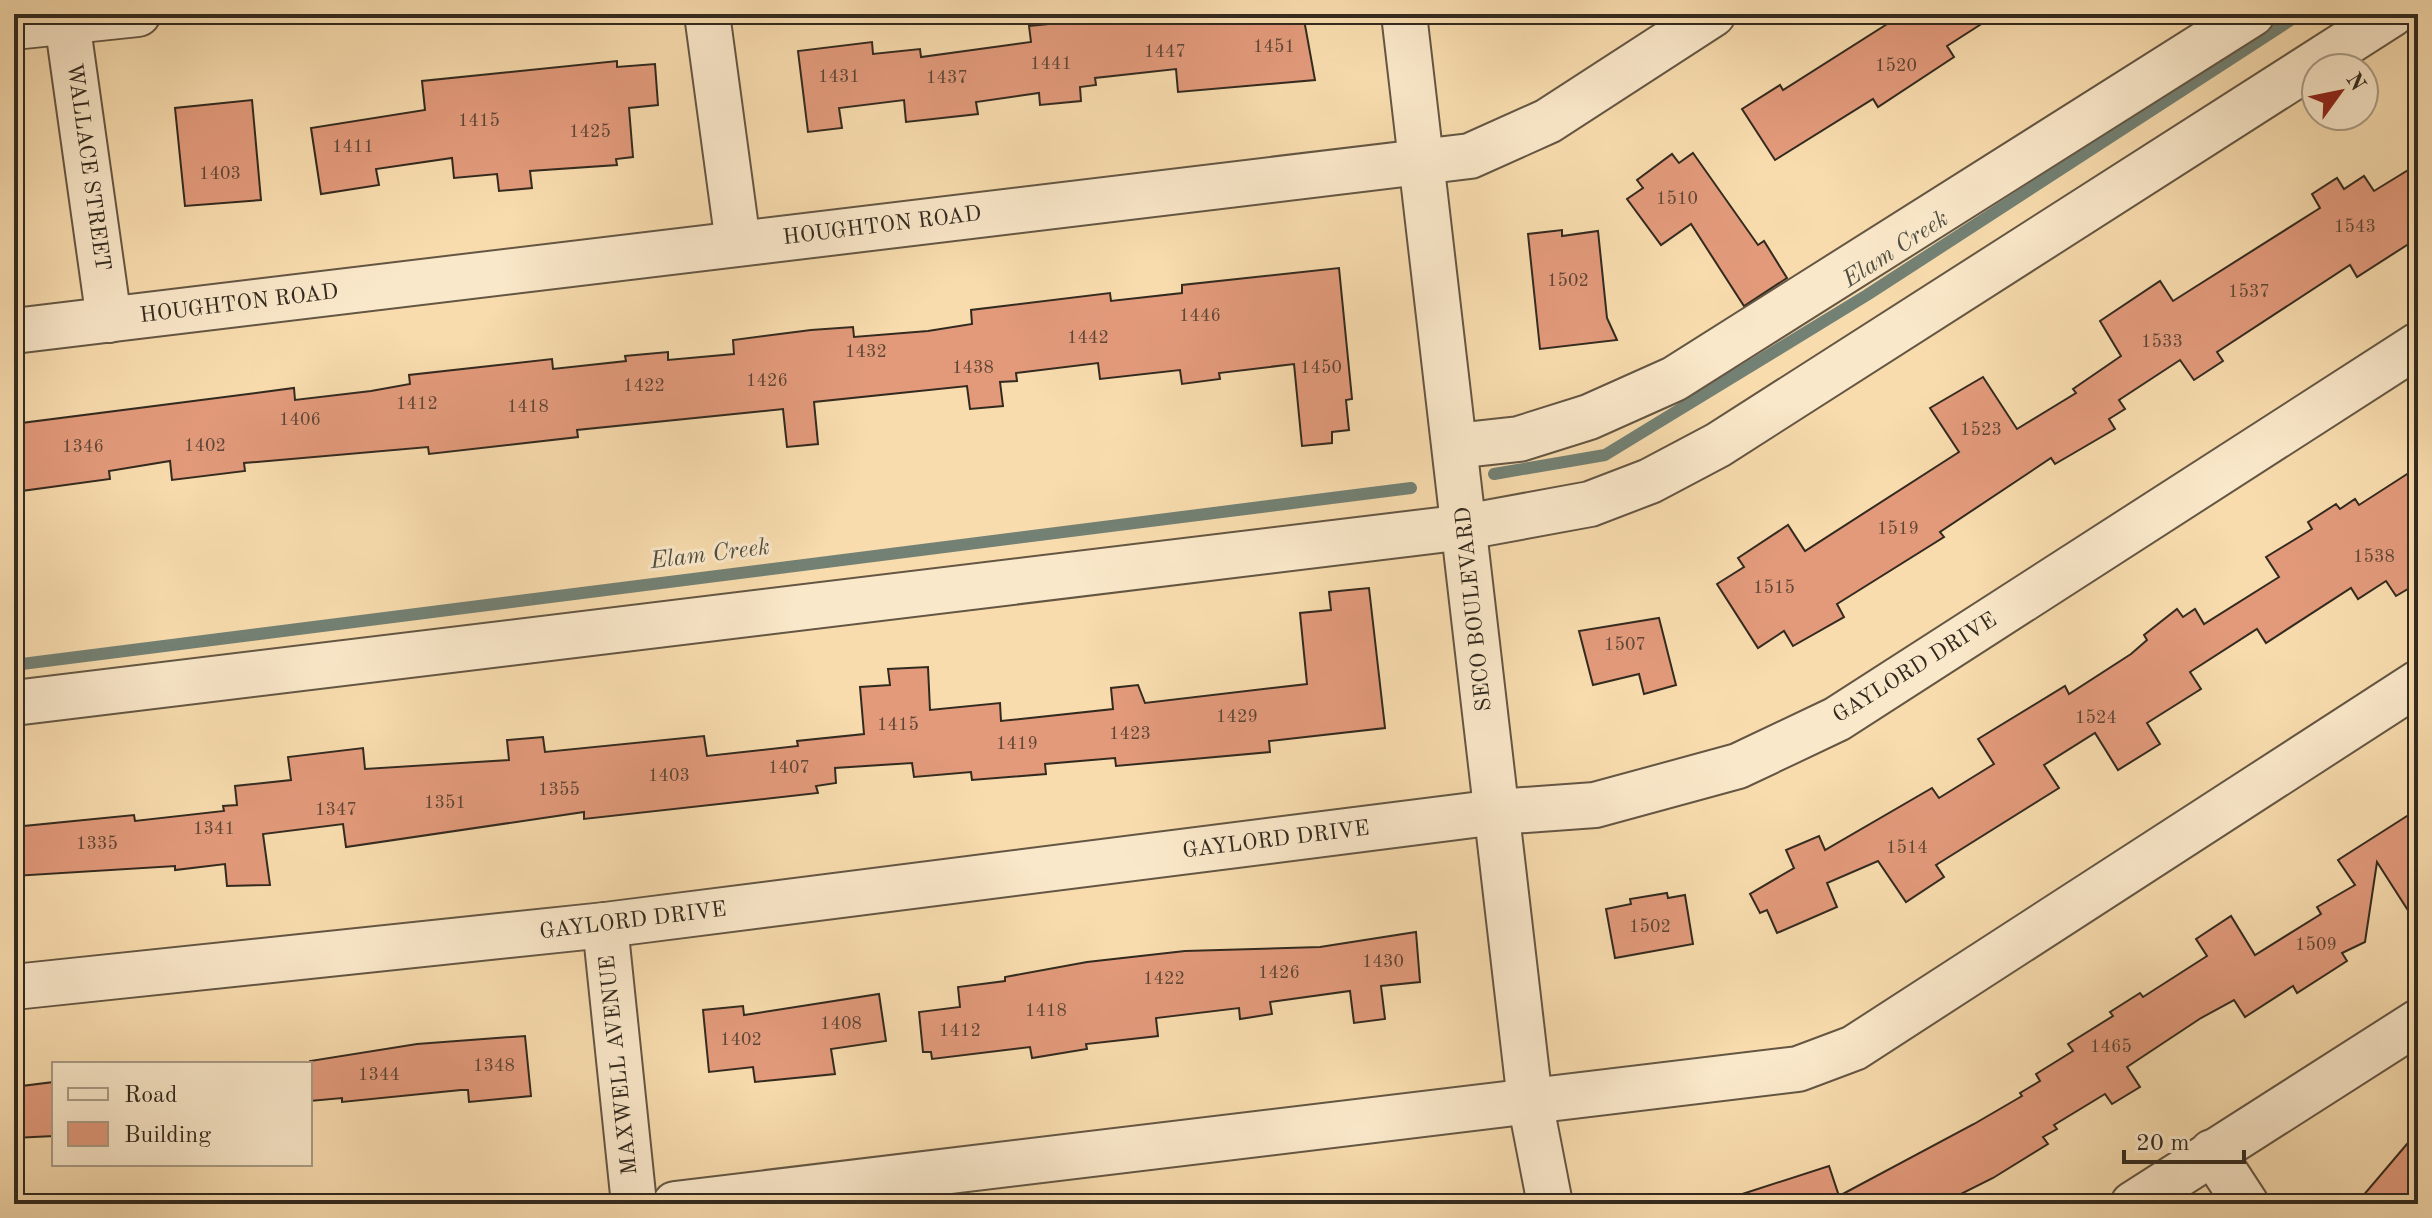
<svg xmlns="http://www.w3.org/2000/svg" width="2432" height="1218" font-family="'Old Standard TT',serif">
<rect width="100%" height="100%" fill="#f8dcae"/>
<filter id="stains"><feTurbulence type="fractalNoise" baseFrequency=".0025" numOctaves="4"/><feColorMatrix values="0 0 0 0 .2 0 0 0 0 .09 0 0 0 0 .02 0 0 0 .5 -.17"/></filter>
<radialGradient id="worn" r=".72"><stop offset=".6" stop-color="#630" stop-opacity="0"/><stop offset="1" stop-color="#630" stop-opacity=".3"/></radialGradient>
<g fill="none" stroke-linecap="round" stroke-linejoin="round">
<g stroke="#738174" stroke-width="12">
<path d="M1494,474l111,-19 262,-160 433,-281"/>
<path d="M14,665l1397,-177"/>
</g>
</g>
<g fill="#e29a7b" stroke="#332a1f" stroke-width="2">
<path d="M1148,14h47l1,6 44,-6h63l12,66 -137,12 -2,-23 -81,9 1,7 -16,2 1,14 -41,4 -1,-12 -63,9 2,12 -72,8 -2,-22 -65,8 3,20 -34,4 -10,-81 74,-9 1,12 47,-5 1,8 110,-15 -2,-16z"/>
<path d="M1903,14h94l-50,32 7,11 -76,50 -5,-8 -98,61 -33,-51 38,-24 3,5z"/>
<path d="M617,61v6l38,-3 3,41 -29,3 4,49 -17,2 1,6 -87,6 2,17 -33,3 -2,-17 -43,4 -2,-20 -76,11 3,16 -58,9 -10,-66 114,-18 -3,-29z"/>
<path d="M252,100l9,100 -76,6 -10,-98z"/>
<path d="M1693,153l65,92 6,-4 23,37 -43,28 -53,-82 -30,21 -34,-46 16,-11 -6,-8 35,-26 7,9z"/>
<path d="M2418,164v74l-61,39 -7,-12 -133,87 6,9 -29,19 -14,-20 -61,40 6,9 -16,10 6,10 -60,35 -4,-6 -111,74 4,5 -107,67 7,13 -51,29 -9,-15 -26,17 -41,-64 27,-17 -6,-9 50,-33 17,26 154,-99 -29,-44 53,-31 34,52 59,-36 -3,-4 48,-33 -21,-35 60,-40 13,20 147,-93 -8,-14 25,-16 7,11 20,-13 10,15z"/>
<path d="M1562,230v6l36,-5 9,87 10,22 -77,9 -12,-115z"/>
<path d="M1339,268l13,131 -6,1 3,30 -17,2v11l-30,3 -8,-82 -75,9 1,6 -38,5 -2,-14 -80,9 -2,-16 -82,10 1,8 -17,1 3,24 -33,3 -3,-23 -153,16 4,42 -31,3 -4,-38 -206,21 1,7 -149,17 -1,-7 -184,16 1,8 -73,9 -2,-19 -61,10 1,8 -96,13v-68l280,-36 1,12 76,-9 39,-7 -1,-9 143,-16 1,10 73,-8 -1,-5 43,-4v8l66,-6 -1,-14 78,-10 42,-3 1,10 74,-6 44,-7 -1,-14 139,-17 1,8 71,-8v-8z"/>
<path d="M2418,467v116l-22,13 -10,-15 -28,18 -7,-11 -85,55 -9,-14 -67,43 11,17 -54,34 13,21 -42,26 -23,-37 -51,32 15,23 -123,77 8,12 -38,25 -28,-41 -51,22 10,24 -60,26 -10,-23 -7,3 -10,-19 44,-26 -8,-18 33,-14 6,14 107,-62 7,10 55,-34 -16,-25 87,-53 4,8 62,-40 16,-14 -3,-5 33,-26 6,8 12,-8 9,15 75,-47 -13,-20 46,-28 -4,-7 28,-18 4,5 15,-10 4,6z"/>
<path d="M1369,588l16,140 -116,13 1,11 -154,14 -1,-8 -70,6 1,10 -74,6 -1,-8 -57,5 -2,-14 -77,5 1,15 -20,3 2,7 -234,26v-7l-238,35 -3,-23 -80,10 7,51 -43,1 -2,-22 -50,6v-4l-161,10v-49l120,-12 1,6 89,-10 -1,-5 14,-1 -2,-19 56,-6 -3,-23 75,-9 2,21 144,-9 -2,-20 36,-3 2,15 159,-16 3,20 91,-10 -1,-5 67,-7 -4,-47 30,-2 -2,-16 40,-2 2,43 70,-7 1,18 112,-12 -2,-21 27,-3 7,18 162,-19 -7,-71 31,-3 -2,-18z"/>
<path d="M1659,618l17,67 -32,9 -5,-20 -46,11 -14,-54z"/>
<path d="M2418,809v117l-41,-64 -12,80 -23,11 5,8 -50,32 -4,-7 -48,31 -11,-17 -33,18 -74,49 13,20 -28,17 -7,-10 -51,31 3,4 -14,8 5,7 -55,34 -52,26h-207l-1,-7 96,-31 10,30 135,-72 48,-28 -2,-3 20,-12 -4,-7 37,-23 -5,-7 45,-28 -3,-4 30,-19 3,4 64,-41 -11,-17 35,-23 24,39 66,-41 -4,-7 38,-22 -17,-25z"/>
<path d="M1667,893l1,5 17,-3 8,49 -78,14 -9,-49 25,-5 -1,-5z"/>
<path d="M1416,932l4,50 -39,4 4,33 -31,4 -4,-32 -80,11 2,12 -32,5 -1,-11 -83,10 2,18 -72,8 1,5 -55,9 -2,-11 -98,12 -1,-7h-8l-4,-40 41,-5 -2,-20 47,-6v-4l82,-15 98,-11 135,-4z"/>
<path d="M879,994l7,47 -55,8 4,25 -80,8 -2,-15 -44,5 -6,-62 40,-4 1,9z"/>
<path d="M525,1036l6,60 -62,6 -1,-12h-7l-119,12v-4l-32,3v-40l107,-17z"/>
<path d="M54,1082v54l-40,2v-51z"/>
<path d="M2418,1131v73h-62z"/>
</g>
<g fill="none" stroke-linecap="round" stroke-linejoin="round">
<g stroke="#645643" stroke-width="48">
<g id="minor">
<path d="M66,14l43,306"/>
<path d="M707,14l31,229"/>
<path d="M1404,14l126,1087 20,103"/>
<path d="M14,27l124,-13"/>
<path d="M14,331l1456,-175 78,-35 165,-107"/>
<path d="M1455,446l64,-7 70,-22 85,-38 578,-365"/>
<path d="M14,703l1451,-176 125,-23 60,-23 68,-36 674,-431"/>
<path d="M605,925l29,279"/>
<path d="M14,987l591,-62 892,-113 98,-7 143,-39 99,-47 581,-374"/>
<path d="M2212,1152l34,52"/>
<path d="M675,1204l1123,-135 56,-21 564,-365"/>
<path d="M2133,1204l285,-182"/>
</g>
</g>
<use href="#minor" stroke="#fae8ca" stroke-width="44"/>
</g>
<g text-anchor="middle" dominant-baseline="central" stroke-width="6" stroke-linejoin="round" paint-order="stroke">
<g font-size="18" fill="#5f4636">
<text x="1274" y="47">1451</text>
<text x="1165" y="52">1447</text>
<text x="1051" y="64">1441</text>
<text x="1896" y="66">1520</text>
<text x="839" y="77">1431</text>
<text x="947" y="78">1437</text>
<text x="479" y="121">1415</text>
<text x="590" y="132">1425</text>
<text x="353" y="147">1411</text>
<text x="220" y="174">1403</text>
<text x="1677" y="199">1510</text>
<text x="2355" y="227">1543</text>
<text x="1568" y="281">1502</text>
<text x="2249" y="292">1537</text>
<text x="1200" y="316">1446</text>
<text x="1088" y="338">1442</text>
<text x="2162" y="342">1533</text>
<text x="866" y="352">1432</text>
<text x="973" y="368">1438</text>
<text x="1321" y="368">1450</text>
<text x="767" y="381">1426</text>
<text x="644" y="386">1422</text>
<text x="417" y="404">1412</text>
<text x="528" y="407">1418</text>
<text x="300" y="420">1406</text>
<text x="1981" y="430">1523</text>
<text x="205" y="446">1402</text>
<text x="83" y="447">1346</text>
<text x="1898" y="529">1519</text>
<text x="2374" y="557">1538</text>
<text x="1774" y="588">1515</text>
<text x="1625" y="645">1507</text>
<text x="1237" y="717">1429</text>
<text x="2096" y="718">1524</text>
<text x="898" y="725">1415</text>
<text x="1130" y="734">1423</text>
<text x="1017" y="744">1419</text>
<text x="789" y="768">1407</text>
<text x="669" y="776">1403</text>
<text x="559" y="790">1355</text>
<text x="445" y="803">1351</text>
<text x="336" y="810">1347</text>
<text x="214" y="829">1341</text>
<text x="97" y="844">1335</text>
<text x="1907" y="848">1514</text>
<text x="1650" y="927">1502</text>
<text x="2316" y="945">1509</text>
<text x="1383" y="962">1430</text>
<text x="1279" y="973">1426</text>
<text x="1164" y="979">1422</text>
<text x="1046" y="1011">1418</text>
<text x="841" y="1024">1408</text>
<text x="960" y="1031">1412</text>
<text x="741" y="1040">1402</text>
<text x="2111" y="1047">1465</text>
<text x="494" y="1066">1348</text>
<text x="379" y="1075">1344</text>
</g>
<g font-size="22" fill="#332a1f" stroke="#fae8ca">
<text transform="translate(88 167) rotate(82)">WALLACE STREET</text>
<text transform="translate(882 226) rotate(-7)">HOUGHTON ROAD</text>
<text transform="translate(239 304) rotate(-7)">HOUGHTON ROAD</text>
<text transform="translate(1474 609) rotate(-96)">SECO BOULEVARD</text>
<text transform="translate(1915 668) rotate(-32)">GAYLORD DRIVE</text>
<text transform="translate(1276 840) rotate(-7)">GAYLORD DRIVE</text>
<text transform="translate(633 921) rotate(-7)">GAYLORD DRIVE</text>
<text transform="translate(619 1065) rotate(-96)">MAXWELL AVENUE</text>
</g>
<g font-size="24" font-style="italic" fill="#4e4e42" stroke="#fae8ca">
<text transform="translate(1896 250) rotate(-33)">Elam Creek</text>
<text transform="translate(710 555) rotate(-7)">Elam Creek</text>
</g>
</g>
<rect width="2432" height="1218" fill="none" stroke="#f8dcae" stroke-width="48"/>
<rect x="16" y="16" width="2400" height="1186" fill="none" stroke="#332a1f" stroke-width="4"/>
<rect x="24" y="24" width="2384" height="1170" fill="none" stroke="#332a1f" stroke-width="2"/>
<rect x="52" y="1062" width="260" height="104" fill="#fae8ca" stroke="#aa9c86" stroke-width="2"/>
<rect x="68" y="1088" width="40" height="12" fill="#fae8ca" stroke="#aa9c86" stroke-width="2"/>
<text x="124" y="1102" font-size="24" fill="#332a1f">Road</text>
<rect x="68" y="1122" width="40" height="24" fill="#e29a7b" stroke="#aa9c86" stroke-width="2"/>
<text x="124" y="1142" font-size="24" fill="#332a1f">Building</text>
<g transform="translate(2340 92) rotate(57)"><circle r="38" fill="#fae8ca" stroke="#aa9c86" stroke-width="2"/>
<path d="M0-6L14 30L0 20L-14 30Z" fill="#8f2418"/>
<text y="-12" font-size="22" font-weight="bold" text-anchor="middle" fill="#332a1f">N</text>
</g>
<path d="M2124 1150v12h120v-12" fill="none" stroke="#332a1f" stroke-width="4"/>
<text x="2136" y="1150" font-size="24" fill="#332a1f" stroke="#fae8ca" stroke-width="6" paint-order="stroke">20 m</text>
<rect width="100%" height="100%" filter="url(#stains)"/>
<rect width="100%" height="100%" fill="url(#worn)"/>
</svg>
